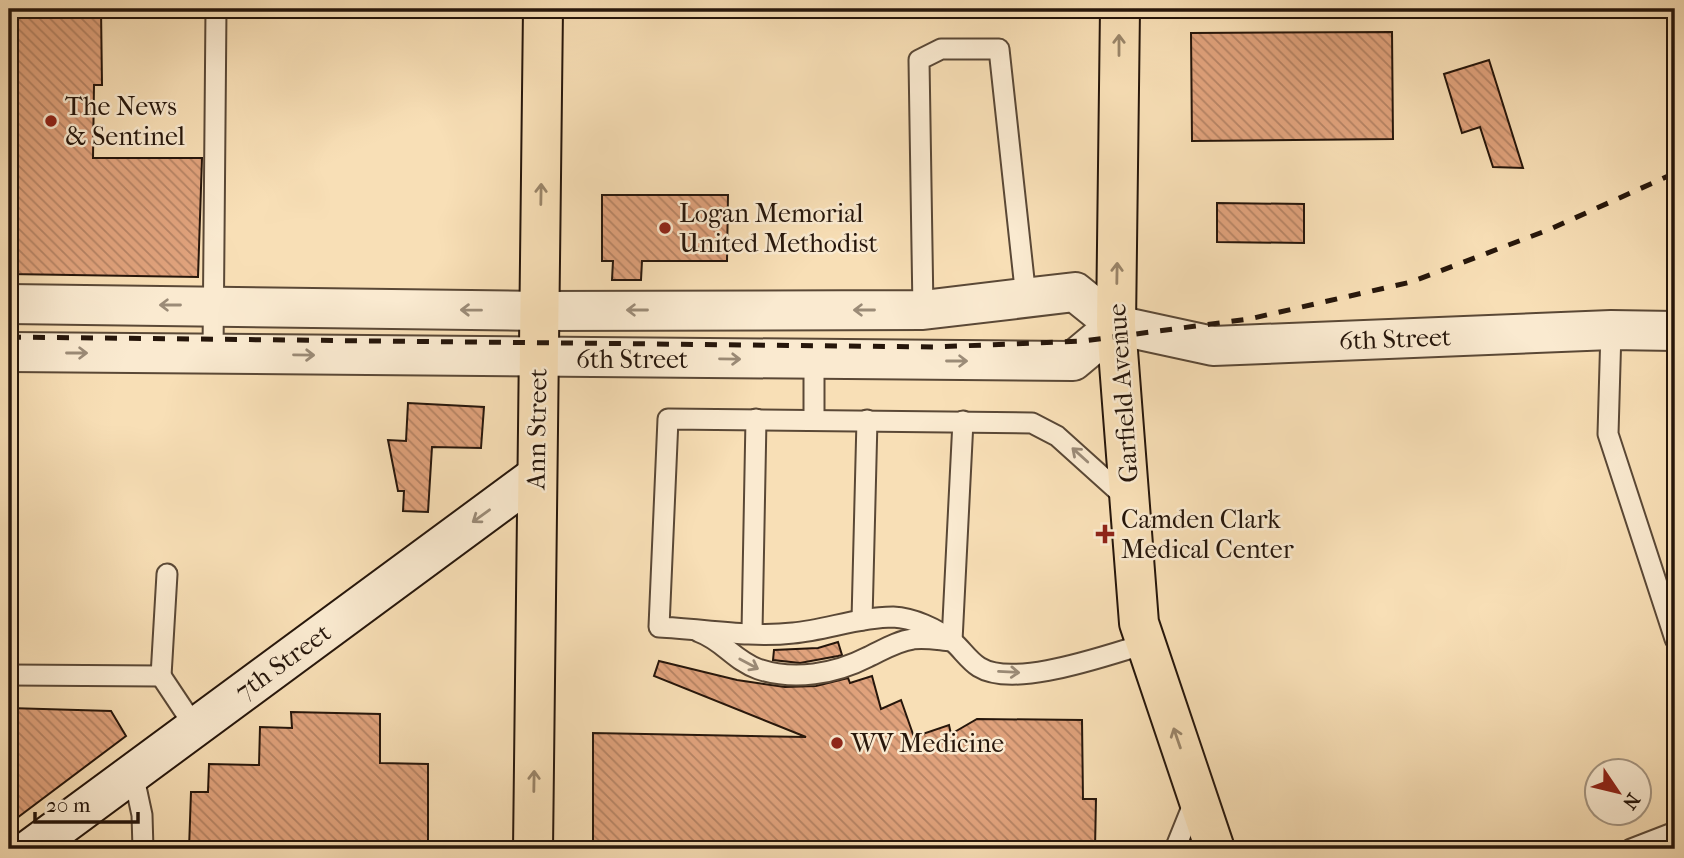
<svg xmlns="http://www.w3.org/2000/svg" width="1684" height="858" font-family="'IM FELL French Canon',serif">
<defs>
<pattern id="building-back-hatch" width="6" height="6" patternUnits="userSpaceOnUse" patternTransform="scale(1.75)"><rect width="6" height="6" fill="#e0a27c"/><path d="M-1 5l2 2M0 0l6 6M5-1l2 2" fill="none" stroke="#b58364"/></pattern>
</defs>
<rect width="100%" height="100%" fill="#f8dfb6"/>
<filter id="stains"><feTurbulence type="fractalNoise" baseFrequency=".00286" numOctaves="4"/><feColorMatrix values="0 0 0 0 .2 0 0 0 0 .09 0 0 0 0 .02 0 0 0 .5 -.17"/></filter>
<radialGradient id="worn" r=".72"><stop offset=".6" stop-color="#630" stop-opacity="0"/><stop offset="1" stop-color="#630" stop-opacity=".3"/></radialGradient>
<g fill="url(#building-back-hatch)" stroke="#26160b" stroke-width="2">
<path d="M101,9l1,76h-8l-1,73h109l-4,119 -189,-3v-263z"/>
<path d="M1392,32l1,107 -201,2 -1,-108z"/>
<path d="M1489,60l34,108 -30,-1 -13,-40 -18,6 -18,-59z"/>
<path d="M602,195h126l-1,66h-85l-1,19h-29l1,-19h-11z"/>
<path d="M1217,203l87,1v39l-87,-1z"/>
<path d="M408,403l76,4 -3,41 -49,-1 -4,65 -25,-1 1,-20h-6l-10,-51 18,1z"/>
<path d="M838,642l4,13 -4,1 -38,7 -27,-3 1,-10 44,-2z"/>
<path d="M659,661l78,19 48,7 31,-1 32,-8 2,5 22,-7 9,33 20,-9 13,37 35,-12 2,9 26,-15 105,1 1,79h13l-1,50h-502v-116l213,4 -152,-61z"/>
<path d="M9,708l102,3 15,25 -117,88z"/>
<path d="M291,712l89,2v49l48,1v82l-239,3 2,-57h17l1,-28 50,1 1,-38 32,1z"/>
</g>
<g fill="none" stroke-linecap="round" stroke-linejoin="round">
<g stroke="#5a4836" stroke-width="23">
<g id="service">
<path d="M923,310l-4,-250 22,-11h58l27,249"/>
<path d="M1611,330l-3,104 67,205"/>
<path d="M213,353l3,-344"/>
<path d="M814,420v-60"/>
<path d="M1127,499l-70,-63 -25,-13 -364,-4 -9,208c44,2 91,11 134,6 33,-3 66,-16 100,-16 20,1 43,11 59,24 9,7 16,19 27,26 35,22 128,-12 166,-23"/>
<path d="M862,620l5,-200"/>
<path d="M699,632c23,8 36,29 59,37 36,12 77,5 110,-12 15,-7 29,-16 45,-18 12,-2 26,1 38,2"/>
<path d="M752,632l4,-213"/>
<path d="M952,641l11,-220"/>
<path d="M9,675l152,1 6,-102"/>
<path d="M161,676l34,51"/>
<path d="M133,773l9,42 1,34"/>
<path d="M1175,849l19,-47"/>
<path d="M1631,849l44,-17"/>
</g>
</g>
<g stroke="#5a4836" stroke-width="42">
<path id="minor" d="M1116,325l97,21 398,-16 64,1"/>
</g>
<g stroke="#5a4836" stroke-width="42">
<path id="tertiary" d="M9,304l530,7 384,-1 152,-18 41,33 -43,36 -1064,-9"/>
</g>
<g stroke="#26160b" stroke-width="42">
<path id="secondary" d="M30,849l506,-373"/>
</g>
<g stroke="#26160b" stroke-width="42">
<g id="primary">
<path d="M1120,9l-4,316 23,298 76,226"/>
<path d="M533,849l10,-840"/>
</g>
</g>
<use href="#service" stroke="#faead0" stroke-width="19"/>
<use href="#minor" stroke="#faead0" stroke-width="38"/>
<use href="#tertiary" stroke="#faead0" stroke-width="38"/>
<use href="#secondary" stroke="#faead0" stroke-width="38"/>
<use href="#primary" stroke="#f8dfb6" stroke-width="38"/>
<path stroke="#26160b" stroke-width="5" stroke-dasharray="12 12" stroke-linecap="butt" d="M9,337l926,10 148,-6 166,-22 162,-37 137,-52 127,-57"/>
</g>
<defs><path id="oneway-shaft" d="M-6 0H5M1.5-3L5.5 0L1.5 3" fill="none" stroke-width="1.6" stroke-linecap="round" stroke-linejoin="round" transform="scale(1.75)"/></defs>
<g stroke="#9a8569">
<use href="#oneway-shaft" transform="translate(1119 45) rotate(-90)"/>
<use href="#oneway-shaft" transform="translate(541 194) rotate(-89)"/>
<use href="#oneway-shaft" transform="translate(1117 273) rotate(-89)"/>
<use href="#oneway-shaft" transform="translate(1177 738) rotate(-109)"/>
<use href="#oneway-shaft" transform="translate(534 781) rotate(-89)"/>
</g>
<g stroke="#9b8b77">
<use href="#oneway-shaft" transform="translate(170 305) rotate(-180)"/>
<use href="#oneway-shaft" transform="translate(471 310) rotate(-179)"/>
<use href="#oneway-shaft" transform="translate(637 310) rotate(180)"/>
<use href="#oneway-shaft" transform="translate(864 310) rotate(180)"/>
<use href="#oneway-shaft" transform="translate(77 353)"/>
<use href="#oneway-shaft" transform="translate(304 355) rotate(1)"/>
<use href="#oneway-shaft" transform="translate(730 359) rotate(1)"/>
<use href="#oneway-shaft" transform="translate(957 361)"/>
<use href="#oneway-shaft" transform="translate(1080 455) rotate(-138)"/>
<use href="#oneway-shaft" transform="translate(481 516) rotate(144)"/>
<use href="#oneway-shaft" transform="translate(749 664) rotate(28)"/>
<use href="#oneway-shaft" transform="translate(1009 672) rotate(3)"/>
</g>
<g fill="#8f2418" stroke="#faead0" stroke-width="2.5">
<circle cx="51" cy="121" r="7"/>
<circle cx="665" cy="228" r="7"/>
<path d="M1101.5 523.5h7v7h7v7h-7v7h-7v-7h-7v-7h7z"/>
<circle cx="837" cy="743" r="7"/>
</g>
<g text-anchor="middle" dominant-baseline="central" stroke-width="5" stroke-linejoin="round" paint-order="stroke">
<g font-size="26" fill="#26160b" stroke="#faead0" text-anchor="start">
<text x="65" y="106">The News<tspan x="65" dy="30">&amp; Sentinel</tspan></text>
<text x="679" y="213">Logan Memorial<tspan x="679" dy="30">United Methodist</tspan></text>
<text x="1121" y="519">Camden Clark<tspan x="1121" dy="30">Medical Center</tspan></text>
<text x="851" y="743">WV Medicine</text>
</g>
<g font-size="26" fill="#26160b" stroke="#faead0">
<text transform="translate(1395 339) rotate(-2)">6th Street</text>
<text x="632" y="359">6th Street</text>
<text transform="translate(1123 393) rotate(-94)">Garfield Avenue</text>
<text transform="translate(537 429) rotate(-89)">Ann Street</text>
<text transform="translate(283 662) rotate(-36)">7th Street</text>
</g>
</g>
<rect width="1684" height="858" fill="none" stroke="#f8dfb6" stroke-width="35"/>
<rect x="10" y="10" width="1663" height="837" fill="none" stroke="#26160b" stroke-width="3.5"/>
<rect x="18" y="18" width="1649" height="823" fill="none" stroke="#26160b" stroke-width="2"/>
<g transform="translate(1618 792) rotate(125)"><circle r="33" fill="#faead0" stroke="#a59581" stroke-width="2"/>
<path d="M0-5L12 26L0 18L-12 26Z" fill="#8f2418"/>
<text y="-10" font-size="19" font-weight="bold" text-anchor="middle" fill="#26160b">N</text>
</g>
<path d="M35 812v10h103v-10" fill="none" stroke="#26160b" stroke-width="3.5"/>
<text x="46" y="812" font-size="21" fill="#26160b" stroke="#faead0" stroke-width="5" paint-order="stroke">20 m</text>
<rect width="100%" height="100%" filter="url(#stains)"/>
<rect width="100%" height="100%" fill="url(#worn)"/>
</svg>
